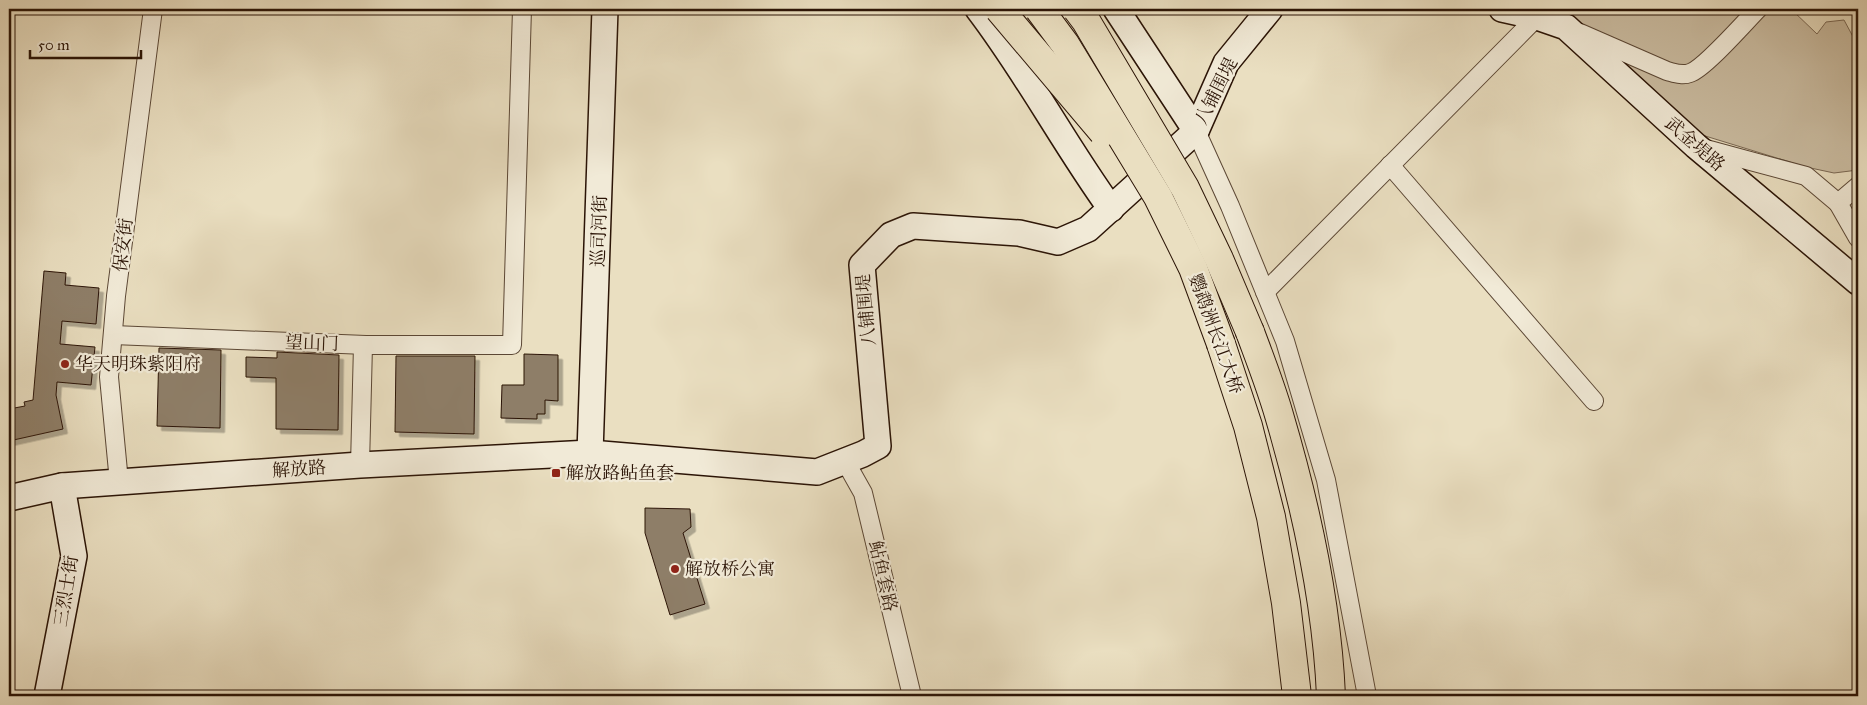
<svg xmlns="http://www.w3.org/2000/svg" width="1867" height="705" font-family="'IM FELL Great Primer','Noto Serif SC',serif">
<defs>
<filter id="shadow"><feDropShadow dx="4.5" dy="4.5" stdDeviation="0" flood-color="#0004"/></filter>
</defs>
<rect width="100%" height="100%" fill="#eadfc1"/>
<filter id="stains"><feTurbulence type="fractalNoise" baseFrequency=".004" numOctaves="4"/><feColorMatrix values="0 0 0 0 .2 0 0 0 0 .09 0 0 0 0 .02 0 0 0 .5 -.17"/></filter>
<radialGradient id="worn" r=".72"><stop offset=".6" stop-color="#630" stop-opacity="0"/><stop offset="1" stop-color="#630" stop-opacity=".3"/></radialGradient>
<path fill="#cabca1" stroke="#7a6854" d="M1555,9h236l26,25 9,-12 18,-2 14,26v124l-24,3 -28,-6 -104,-32z"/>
<g fill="#8e7e67" stroke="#2b1406" filter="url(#shadow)">
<path d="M44,271l22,2 -1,12 34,3 -3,36 -34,-3 -2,23 35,3 -4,38 -34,-3 -1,13 7,34 -54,12v-32l16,-3 -1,-4 9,-2z"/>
<path d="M159,348l62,2 -1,78 -63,-2z"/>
<path d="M277,352l62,3 -1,75 -62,-1v-51l-30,-1v-20l31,1z"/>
<path d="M524,354l34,1v46l-13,-1v14h-8v5l-36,-1 1,-33h22z"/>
<path d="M396,356h79l-1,78 -79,-2z"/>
<path d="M645,508l45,1 1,18 -8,6 22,71 -35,11 -25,-82z"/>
</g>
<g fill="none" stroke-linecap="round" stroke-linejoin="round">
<g stroke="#5b4735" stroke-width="20">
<g id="street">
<path d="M1580,33l87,38c8,2 15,5 23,2 14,-4 55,-51 68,-64"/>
<path d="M1196,131l34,75 55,135 41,139 41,216"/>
<path d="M1702,148l104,28 32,27"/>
<path d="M1390,165l204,236"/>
<path d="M1858,186l-20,17 20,35"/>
<path d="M1265,292l272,-275"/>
<path d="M113,335l253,10h146l10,-336"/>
<path d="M845,461l18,32 49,203"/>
<path d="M360,465l3,-120"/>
<path d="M119,482l-10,-105 7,-81 37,-287"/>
</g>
</g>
<g stroke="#2b1406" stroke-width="28">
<g id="secondary">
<path d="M978,9c49,64 86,135 133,200"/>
<path d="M1116,9l80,122"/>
<path d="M1502,9l35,8 29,10 130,119 162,136"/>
<path d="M590,453l15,-444"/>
<path d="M9,498l53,-12 298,-21 230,-12 227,19 46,-18 15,-8 -16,-181 29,-30 22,-9 106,7 39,9 30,-13 108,-98 30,-68 44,-54"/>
<path d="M47,696l27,-140 -12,-70"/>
</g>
</g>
<g stroke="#2b1406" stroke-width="30">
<g id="highway">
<path d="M1250,332c10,27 21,55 29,83 26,88 48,189 52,281"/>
<path d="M1221,344l27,82 23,91 15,86 11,93"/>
</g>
</g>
<use href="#street" stroke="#f1ead7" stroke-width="18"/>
<use href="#secondary" stroke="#f1ead7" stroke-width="25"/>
<use href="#highway" stroke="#eadfc1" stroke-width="28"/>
<g stroke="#2b1406" stroke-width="30" stroke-linecap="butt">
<g id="highway-bridge">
<path d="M999,9l104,123"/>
<path d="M1039,9l26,35 93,153 35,71 28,76"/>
<path d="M1077,9l9,12 99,167 34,71 31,73"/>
</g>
</g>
<use href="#highway-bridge" stroke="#eadfc1" stroke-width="28"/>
</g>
<g fill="#8f2418" stroke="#f1ead7" stroke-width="2">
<circle cx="65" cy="364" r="5"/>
<rect x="551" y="468" width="10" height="10" rx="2.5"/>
<circle cx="675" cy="569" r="5"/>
</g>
<g text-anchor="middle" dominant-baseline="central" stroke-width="4.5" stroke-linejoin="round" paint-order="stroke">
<g font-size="18" fill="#2b1406" stroke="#f1ead7">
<text transform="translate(1216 91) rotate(-63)">八铺围堤</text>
<text transform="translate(1695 144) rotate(41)">武金堤路</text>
<text transform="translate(599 231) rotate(-88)">巡司河街</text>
<text transform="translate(123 245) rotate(-83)">保安街</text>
<text transform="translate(866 310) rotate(-95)">八铺围堤</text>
<text transform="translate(1216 334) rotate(70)">鹦鹉洲长江大桥</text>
<text transform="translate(312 343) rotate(2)">望山门</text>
<text transform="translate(299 469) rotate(-4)">解放路</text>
<text transform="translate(883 576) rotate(77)">鲇鱼套路</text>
<text transform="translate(66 591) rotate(-81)">三烈士街</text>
</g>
<g font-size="18" fill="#2b1406" stroke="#f1ead7" text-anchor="start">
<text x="75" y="364">华天明珠紫阳府</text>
<text x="566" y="473">解放路鲇鱼套</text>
<text x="685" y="569">解放桥公寓</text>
</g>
</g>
<rect width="1867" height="705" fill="none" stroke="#eadfc1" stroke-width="30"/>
<rect x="10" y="10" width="1847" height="685" fill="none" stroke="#2b1406" stroke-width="2.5"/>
<rect x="15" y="15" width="1837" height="675" fill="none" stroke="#2b1406"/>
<path d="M30 50v8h111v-8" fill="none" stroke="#2b1406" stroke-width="2.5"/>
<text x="38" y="50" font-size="15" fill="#2b1406" stroke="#f1ead7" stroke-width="4" paint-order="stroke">50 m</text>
<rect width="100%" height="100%" filter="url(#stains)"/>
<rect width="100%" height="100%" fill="url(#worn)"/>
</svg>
